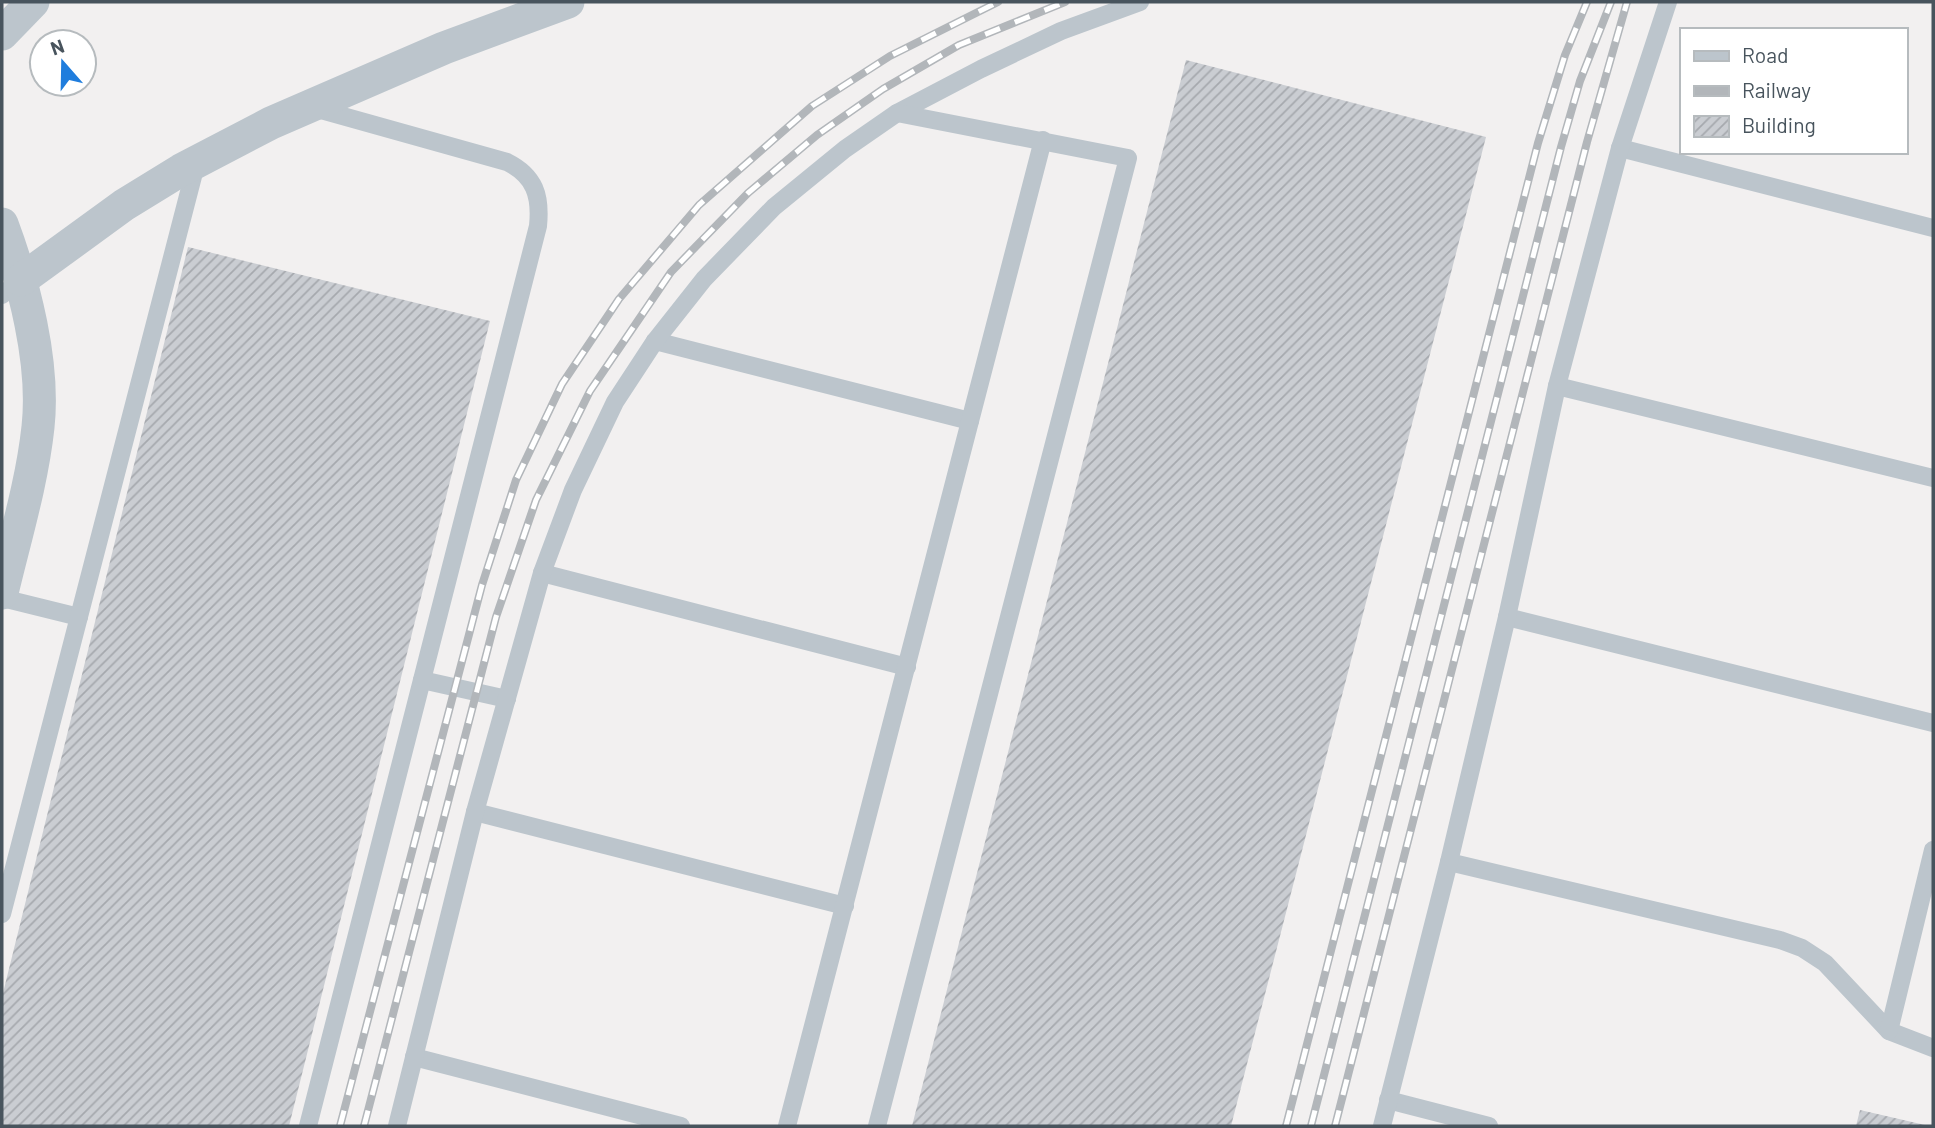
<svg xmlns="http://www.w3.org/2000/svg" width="1935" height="1128" font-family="Barlow,sans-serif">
<defs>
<pattern id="building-hatch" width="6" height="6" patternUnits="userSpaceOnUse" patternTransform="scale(1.75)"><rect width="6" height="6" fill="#cacdd2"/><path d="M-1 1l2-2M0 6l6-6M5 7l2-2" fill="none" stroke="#a6a9ae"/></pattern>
</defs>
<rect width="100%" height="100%" fill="#f2f0f0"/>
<g fill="url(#building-hatch)">
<path d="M1186,60l300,77 -255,989h-319z"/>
<path d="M188,247l302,74 -201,805h-287v-129z"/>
<path d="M1860,1110l65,15 -1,1h-68z"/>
</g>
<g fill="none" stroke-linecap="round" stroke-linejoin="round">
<g stroke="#bcc5cc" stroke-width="18">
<path d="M1620,148l313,80"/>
<path d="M2,295l19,-15"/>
<path d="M655,341l315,80"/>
<path d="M1557,386l376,92"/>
<path d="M542,573l365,94"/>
<path d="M2,598l77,19"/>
<path d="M1507,617l426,106"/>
<path d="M422,680l85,19"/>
<path d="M475,812l370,94"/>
<path d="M1449,862l331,78 22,8 23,15 64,68 44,17"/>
<path d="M2,914l195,-753"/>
<path d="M1889,1031l44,-181"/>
<path d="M414,1057l267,69"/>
<path d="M1388,1100l101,26"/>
<path d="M308,1126l230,-900c3,-30 -3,-50 -31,-64l-193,-54"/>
<path d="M397,1126l78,-314 67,-239 31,-83 42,-88 40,-61 49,-62 70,-72 71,-58 52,-36 84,-44 80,-38 79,-29"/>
<path d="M787,1126l256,-986"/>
<path d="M877,1126l251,-968 -231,-45"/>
<path d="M1382,1126l67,-264 58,-245 50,-231 63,-238 48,-146"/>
</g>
<g stroke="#bcc5cc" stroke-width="33">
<path d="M2,34l31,-32"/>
<path d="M2,224c22,59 43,139 36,203 -6,56 -23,111 -36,166"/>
<path d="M21,280l103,-75 57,-35 90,-47 173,-75 124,-46"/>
</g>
<g stroke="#b2b6ba" stroke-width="8">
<g id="rail">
<path d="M340,1126l142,-541 34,-105 46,-96 57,-85 80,-94 113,-99 78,-50 108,-54"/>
<path d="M364,1126l132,-509 40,-117 54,-109 81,-119 77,-79 69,-58 66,-46 76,-44 106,-43"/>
<path d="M1286,1126l252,-983 27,-88 22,-53"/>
<path d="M1311,1126l250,-979 19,-66 31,-79"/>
<path d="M1335,1126l252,-984 40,-140"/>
</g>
</g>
<use href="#rail" stroke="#fff" stroke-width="5" stroke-dasharray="16" stroke-linecap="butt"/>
</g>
<rect width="1935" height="1128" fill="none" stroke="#48545d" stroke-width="7"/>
<rect x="1680" y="28" width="228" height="126" fill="#ffffff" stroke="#b6bbbe" stroke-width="2"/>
<rect x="1694" y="51" width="35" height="10" fill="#bcc5cc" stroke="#b6bbbe" stroke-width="2"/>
<text x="1742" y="63" font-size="21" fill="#48545d">Road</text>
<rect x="1694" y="86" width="35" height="10" fill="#b2b6ba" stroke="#b6bbbe" stroke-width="2"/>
<text x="1742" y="98" font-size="21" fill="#48545d">Railway</text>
<rect x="1694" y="116" width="35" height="21" fill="url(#building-hatch)" stroke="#b6bbbe" stroke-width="2"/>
<text x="1742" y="133" font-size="21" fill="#48545d">Building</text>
<g transform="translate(63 63) rotate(340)"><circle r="33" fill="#ffffff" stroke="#b6bbbe" stroke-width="2"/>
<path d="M0-5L12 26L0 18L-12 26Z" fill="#1f7ddd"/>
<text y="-10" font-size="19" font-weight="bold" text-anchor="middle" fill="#48545d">N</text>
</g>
</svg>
